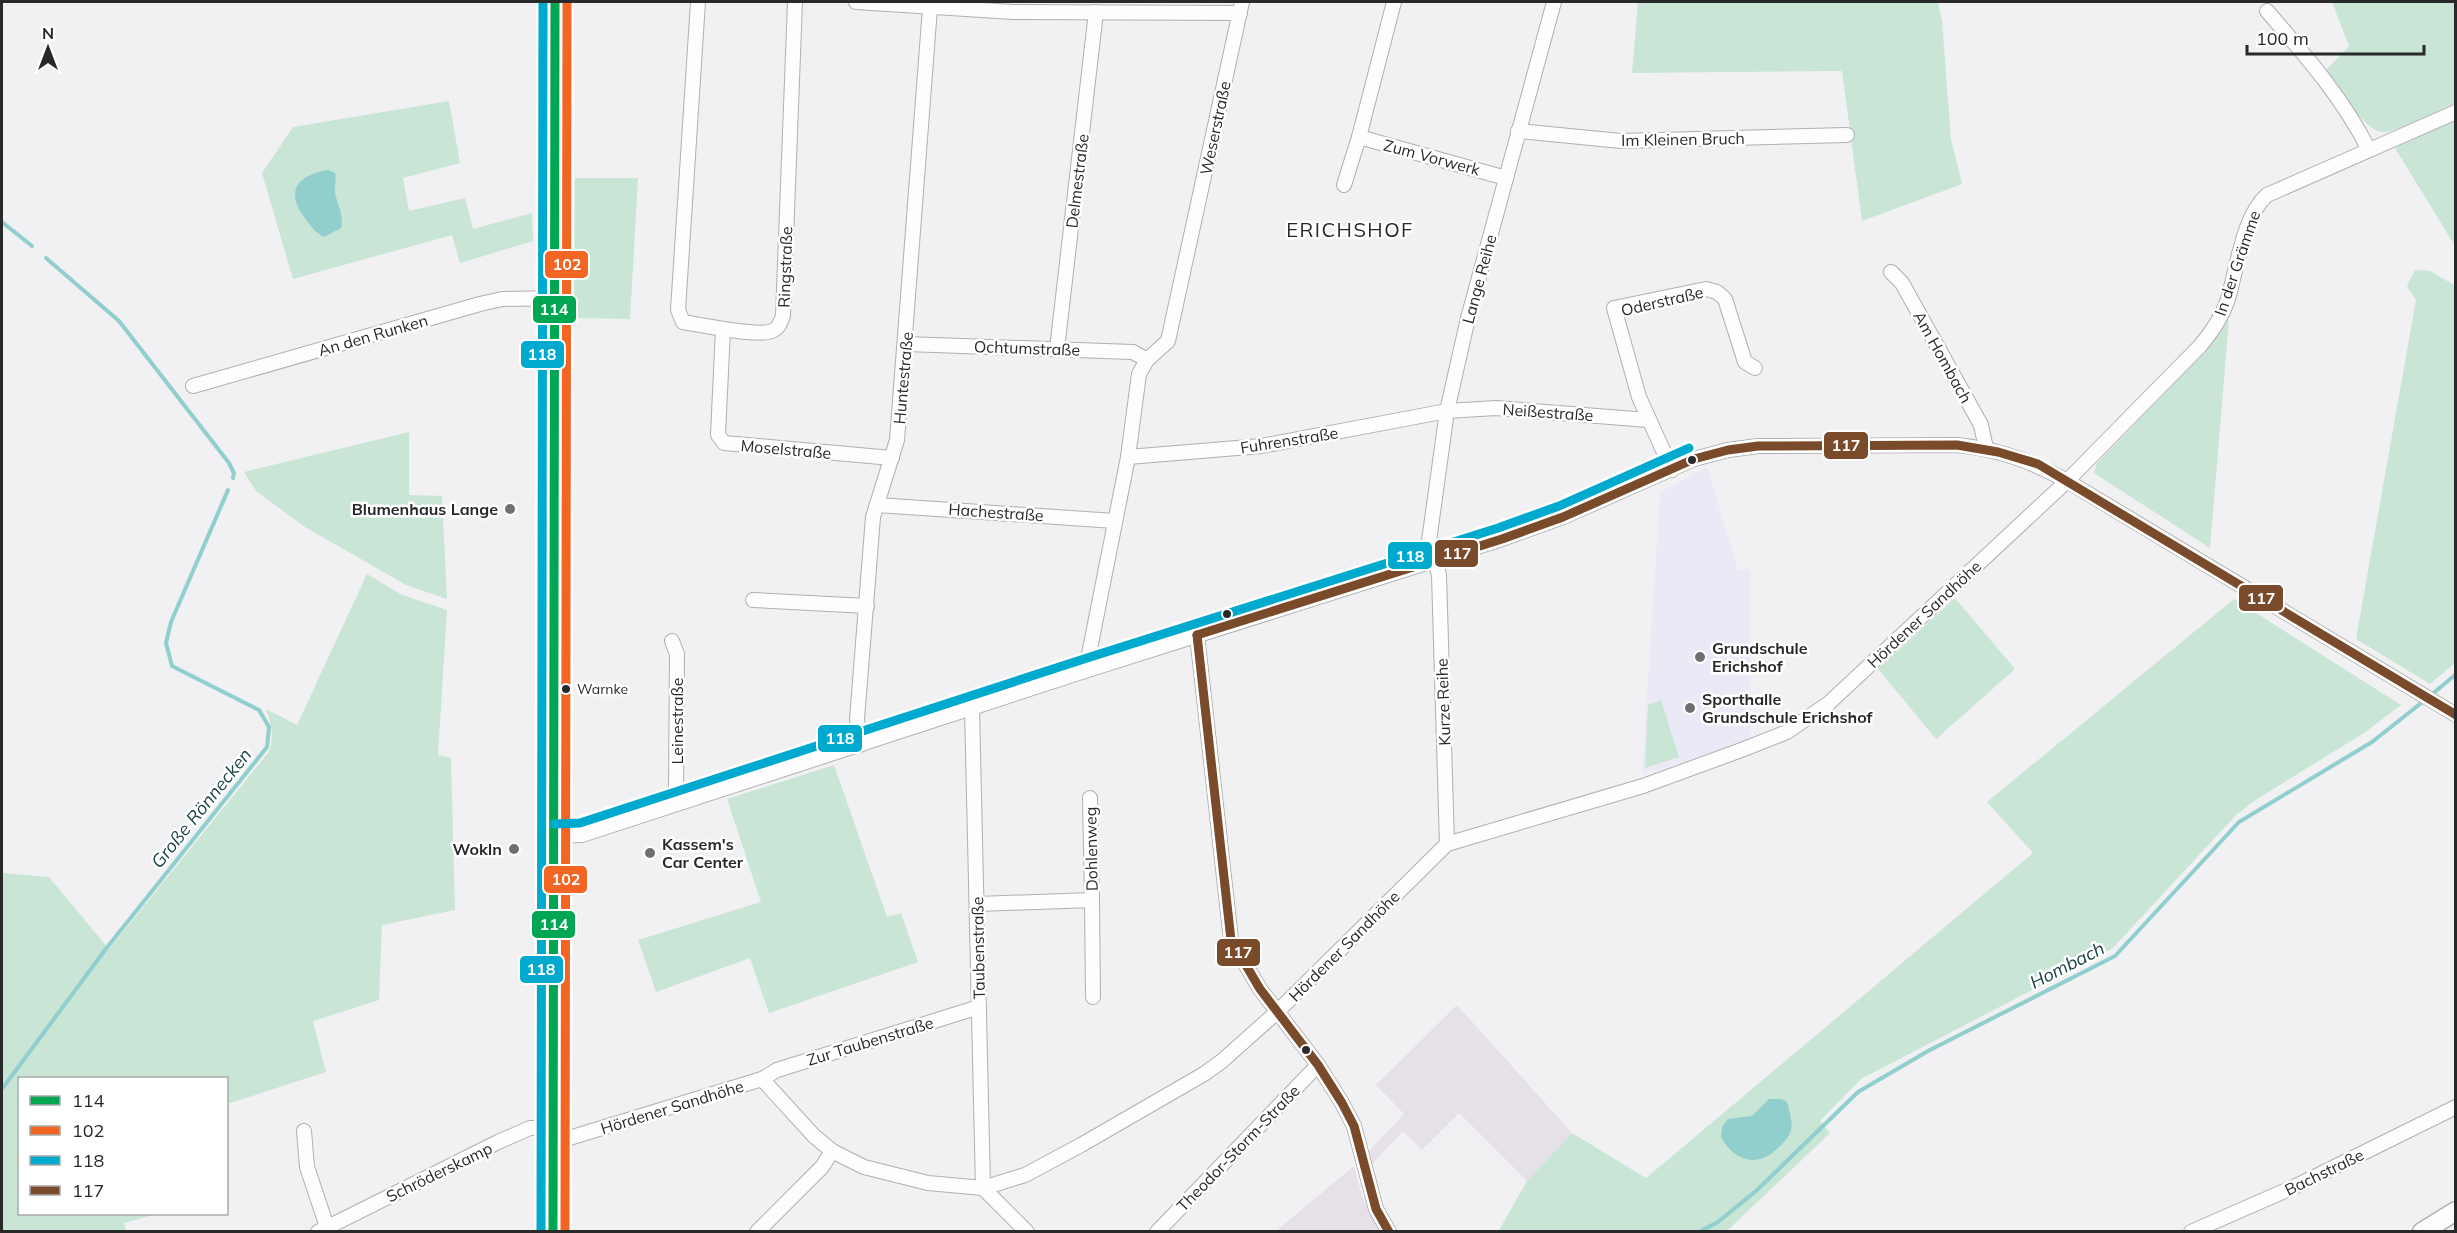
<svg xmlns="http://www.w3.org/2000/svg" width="2457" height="1233" font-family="Mulish,sans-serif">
<rect width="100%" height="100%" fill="#f1f0f2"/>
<g fill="#e6e1e8">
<path d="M1457,1005l115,128 -45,48 -68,-68 -37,37 -19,-19 -32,34 -4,-12 37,-39 -28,-29z"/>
<path d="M1354,1166l8,31 19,34 -106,1z"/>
</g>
<path fill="#ece9f6" d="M1707,467l31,103 12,-1 1,174 -109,31 18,-282z"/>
<g fill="#c9e5d6">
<path d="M1638,2h300l4,19 9,118 11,45 -100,37 -20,-150 -210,2z"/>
<path d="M2332,2h123v101c-14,7 -61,31 -73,29 -18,-2 -46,-46 -57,-61l24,-25z"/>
<path d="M449,101l11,62 -57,15 6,33 56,-13 8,31 59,-16 1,28 -73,22 -8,-28 -159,44 -31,-106 31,-46z"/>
<path d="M2455,120v126l-60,-98z"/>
<path d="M575,178h63l-8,141 -56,-1z"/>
<path d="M2415,270l15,1 26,15 -1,377 -25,21 -74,-45 60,-339 -9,-14z"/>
<path d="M2229,319l-19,229 -116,-75 3,-10 110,-113z"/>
<path d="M409,432v63l33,1 5,103 -41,-14 -101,-58 -49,-36 -12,-19z"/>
<path d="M367,574l35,21 45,15 -9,145 13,3 4,152 -73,15 -3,75 -66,21 13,51 -99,32 -1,-26h-206v136h137l-33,9 2,8h-124v-358l47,4 60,72 159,-196c7,-15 3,-29 -2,-44l31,16z"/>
<path d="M1955,598l60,71 -79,70 -58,-70z"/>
<path d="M2234,599l167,106 -37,28 -107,66 -21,16 -123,133 -252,131 -41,42 10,12 -100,95 -6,4h-226l29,-51 45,-48 74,45 387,-325 -46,-51z"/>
<path d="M1661,700l18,57 -34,11 3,-63z"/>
<path d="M834,765l53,152 14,-4 17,49 -149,51 -19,-55 -94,34 -18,-52 123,-38 -34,-103z"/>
</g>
<g fill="#91cece">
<path d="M328,170l7,3c2,7 -1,13 0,20 3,14 9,21 6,35l-17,9c-10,-5 -13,-11 -20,-20 -19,-27 -6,-42 24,-47z"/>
<path d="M1769,1099h13l5,3c2,8 6,20 4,28 -2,8 -8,13 -14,19 -20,19 -43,12 -56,-12l1,-10 6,-8 24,-3z"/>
</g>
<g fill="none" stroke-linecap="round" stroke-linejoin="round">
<g stroke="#91cece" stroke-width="4">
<path d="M2,222l30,24"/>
<path d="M46,258l73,63 110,142 5,10 -1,5"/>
<path d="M2430,696l26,-22"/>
<path d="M2,1089l103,-139 162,-203 2,-20 -10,-17 -87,-44 -6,-23 5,-21 57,-132"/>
<path d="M1699,1232l19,-10 39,-32 101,-98 70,-41 187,-95 124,-134 133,-80 53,-42"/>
</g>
<g stroke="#b0afb1" stroke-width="16">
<g id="street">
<path d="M698,2l-20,308 5,12c18,3 75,15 89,9 7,-3 8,-8 11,-15l12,-314"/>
<path d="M856,2l157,10 227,1"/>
<path d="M2267,11c38,44 76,87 102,139"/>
<path d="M1518,131l103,10 226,-6"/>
<path d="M1359,137l35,-135"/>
<path d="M1344,185l15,-48 147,41"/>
<path d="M1891,272l11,11 79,142 5,23"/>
<path d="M723,329l-5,106 6,8 168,15"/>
<path d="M906,344l227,8 14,8"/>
<path d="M1057,349l39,-337"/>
<path d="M193,386l287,-82 22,-5 53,-1"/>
<path d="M1128,457l133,-11 186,-35 49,-3 152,12"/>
<path d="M1672,470l-33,-73 -25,-89 92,-19 11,3 8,7 20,63 10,6"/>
<path d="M877,505l238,16"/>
<path d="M753,600l114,6"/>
<path d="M1197,635l34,305 29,49 58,76 24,38 12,23 22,83 13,23"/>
<path d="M672,641l5,13 -1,137 3,11"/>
<path d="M1091,669l-2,-15 39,-197 11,-83 8,-14 21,-19 74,-339"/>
<path d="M972,708l11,480 44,44"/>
<path d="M860,745l-3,-26 16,-202 24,-77 33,-432"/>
<path d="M1090,798l2,102"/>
<path d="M554,836l28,-1 509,-166 411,-130 61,-22 131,-58 34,-9 30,-4 199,-1c41,4 74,16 110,36l389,234"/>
<path d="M1447,844l-8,-269 -10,-34 18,-130 21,-93 86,-316"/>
<path d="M977,904l115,-4 1,97"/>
<path d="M762,1079l15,-9 202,-63"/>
<path d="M304,1131l3,36 20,60"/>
<path d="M553,1143l209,-64 52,57 18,15 32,16 64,16 55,5 42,-13 56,-30 123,-71 18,-13 55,-49 170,-168 196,-58 101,-37 43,-17 42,-29 238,-222 133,-135c11,-13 21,-27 27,-44 10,-31 15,-85 40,-107l189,-83"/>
<path d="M318,1232l180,-90 32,-14h23"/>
<path d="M757,1232l65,-65 10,-16"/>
<path d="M1157,1232l161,-167"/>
<path d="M2191,1232l105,-46 160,-79"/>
</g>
</g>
<g stroke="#b0afb1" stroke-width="21">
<path id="secondary" d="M2422,1232l34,-21"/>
</g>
<g stroke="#b0afb1" stroke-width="24">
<path id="primary" d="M553,1232l2,-1230"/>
</g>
<use href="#street" stroke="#fdfdfd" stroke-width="14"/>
<use href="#secondary" stroke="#fdfdfd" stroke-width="18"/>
<use href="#primary" stroke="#fdfdfd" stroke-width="21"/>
<g stroke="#fff" stroke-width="14">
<path id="bus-1" d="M553,1232l2,-1230"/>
</g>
<g stroke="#fff" stroke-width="14">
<path id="bus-2" d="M565,1232l2,-1230"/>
</g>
<g stroke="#fff" stroke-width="14">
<g id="bus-3">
<path d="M554,824l26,-1 507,-165 411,-130 61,-22 130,-58"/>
<path d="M541,1232l2,-1230"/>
</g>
</g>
<g stroke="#fff" stroke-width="14">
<g id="bus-4">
<path d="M1197,635l305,-96 61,-22 131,-58 34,-9 30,-4 199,-1 41,7 40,12 418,251"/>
<path d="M1197,635l34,305 29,49 58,76 24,38 12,23 22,83 13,23"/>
</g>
</g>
<use href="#bus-1" stroke="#00a651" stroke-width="9"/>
<use href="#bus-2" stroke="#f26522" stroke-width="9"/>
<use href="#bus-3" stroke="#00a9ce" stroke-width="9"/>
<use href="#bus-4" stroke="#7a4b2a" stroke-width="9"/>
</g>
<g fill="#29282a" stroke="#fff" stroke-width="2">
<circle cx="1692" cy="460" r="5"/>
<circle cx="1227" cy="614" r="5"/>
<circle cx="566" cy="689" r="5"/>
<circle cx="1306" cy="1050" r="5"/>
</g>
<g fill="#6f6e70" stroke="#fff" stroke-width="2">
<circle cx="510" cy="509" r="6"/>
<circle cx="1700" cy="657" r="6"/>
<circle cx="1690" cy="708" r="6"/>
<circle cx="514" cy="849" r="6"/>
<circle cx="650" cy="853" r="6"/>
</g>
<g text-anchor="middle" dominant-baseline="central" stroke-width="5" stroke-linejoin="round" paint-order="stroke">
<g font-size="14" fill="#29282a" stroke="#fff" text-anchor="start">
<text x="577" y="689">Warnke</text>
</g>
<g font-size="16" fill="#29282a" stroke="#fff">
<text transform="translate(1215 128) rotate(-78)">Weserstraße</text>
<text transform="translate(1683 139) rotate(-1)">Im Kleinen Bruch</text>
<text transform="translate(1432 157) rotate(15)">Zum Vorwerk</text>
<text transform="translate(1077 181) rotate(-83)">Delmestraße</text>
<text transform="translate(2237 263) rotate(-71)">In der Grämme</text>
<text transform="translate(785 267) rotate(-88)">Ringstraße</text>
<text transform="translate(1479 279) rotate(-75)">Lange Reihe</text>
<text transform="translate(1662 301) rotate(-13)">Oderstraße</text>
<text transform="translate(373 335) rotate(-16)">An den Runken</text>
<text transform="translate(1027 348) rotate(2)">Ochtumstraße</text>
<text transform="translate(1943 357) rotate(61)">Am Hombach</text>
<text transform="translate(903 378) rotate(-85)">Huntestraße</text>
<text transform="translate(1548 412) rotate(4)">Neißestraße</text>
<text transform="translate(1289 440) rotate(-9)">Fuhrenstraße</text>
<text transform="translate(786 449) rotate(5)">Moselstraße</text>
<text transform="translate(996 512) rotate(4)">Hachestraße</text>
<text transform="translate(1924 614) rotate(-43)">Hördener Sandhöhe</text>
<text transform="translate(1443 702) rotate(-92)">Kurze Reihe</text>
<text transform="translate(677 721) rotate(-90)">Leinestraße</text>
<text transform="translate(1091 849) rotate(-91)">Dohlenweg</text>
<text transform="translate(1344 946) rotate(-45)">Hördener Sandhöhe</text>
<text transform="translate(978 948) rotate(-91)">Taubenstraße</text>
<text transform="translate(870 1041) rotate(-17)">Zur Taubenstraße</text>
<text transform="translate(672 1107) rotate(-17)">Hördener Sandhöhe</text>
<text transform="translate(1238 1148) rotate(-46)">Theodor-Storm-Straße</text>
<text transform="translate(439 1172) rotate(-26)">Schröderskamp</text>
<text transform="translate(2324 1172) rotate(-26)">Bachstraße</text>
</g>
<g font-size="16" font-weight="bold" fill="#29282a" stroke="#fff" text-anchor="start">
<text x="498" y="509" text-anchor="end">Blumenhaus Lange</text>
<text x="1712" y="648">Grundschule<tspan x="1712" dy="18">Erichshof</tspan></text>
<text x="1702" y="699">Sporthalle<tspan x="1702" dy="18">Grundschule Erichshof</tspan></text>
<text x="662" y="844">Kassem's<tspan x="662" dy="18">Car Center</tspan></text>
<text x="502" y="849" text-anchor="end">WokIn</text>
</g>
<g font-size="18" font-style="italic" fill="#1a4343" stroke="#fff">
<text transform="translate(201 808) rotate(-51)">Große Rönnecken</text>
<text transform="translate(2067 965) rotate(-27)">Hombach</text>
</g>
<g font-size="20" letter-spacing="1.5" fill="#29282a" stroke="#fff">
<text x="1350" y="229">ERICHSHOF</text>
</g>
</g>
<g stroke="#fff" stroke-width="2">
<rect x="544" y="250" width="45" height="29" rx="6" fill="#f26522"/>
<rect x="532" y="295" width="45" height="29" rx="6" fill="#00a651"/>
<rect x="520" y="340" width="45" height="29" rx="6" fill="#00a9ce"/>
<rect x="1823" y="431" width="46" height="29" rx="6" fill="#7a4b2a"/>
<rect x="1434" y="539" width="45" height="29" rx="6" fill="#7a4b2a"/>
<rect x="1387" y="541" width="46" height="29" rx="6" fill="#00a9ce"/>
<rect x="2238" y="584" width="46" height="28" rx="6" fill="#7a4b2a"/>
<rect x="817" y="724" width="46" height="29" rx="6" fill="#00a9ce"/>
<rect x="543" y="865" width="45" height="29" rx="6" fill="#f26522"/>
<rect x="531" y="910" width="45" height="29" rx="6" fill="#00a651"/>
<rect x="1216" y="938" width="45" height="29" rx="6" fill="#7a4b2a"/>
<rect x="519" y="955" width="45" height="29" rx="6" fill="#00a9ce"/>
</g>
<g font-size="16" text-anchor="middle" font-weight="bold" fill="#fff">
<text x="567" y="270">102</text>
<text x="554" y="315">114</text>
<text x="542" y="360">118</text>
<text x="1846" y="451">117</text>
<text x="1457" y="559">117</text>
<text x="1410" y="562">118</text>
<text x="2261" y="604">117</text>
<text x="840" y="744">118</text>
<text x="566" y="885">102</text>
<text x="554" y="930">114</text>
<text x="1238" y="958">117</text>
<text x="541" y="975">118</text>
</g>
<rect width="2457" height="1233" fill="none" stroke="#29282a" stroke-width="6"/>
<rect x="18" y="1077" width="210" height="138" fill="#ffffff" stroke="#a9a9aa" stroke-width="1.5"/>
<rect x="30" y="1096" width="30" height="9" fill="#00a651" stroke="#a9a9aa" stroke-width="1.5"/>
<text x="72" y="1107" font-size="18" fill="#29282a">114</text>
<rect x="30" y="1126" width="30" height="9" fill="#f26522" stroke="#a9a9aa" stroke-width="1.5"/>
<text x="72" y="1137" font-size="18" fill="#29282a">102</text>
<rect x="30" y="1156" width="30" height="9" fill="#00a9ce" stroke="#a9a9aa" stroke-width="1.5"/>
<text x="72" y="1167" font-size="18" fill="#29282a">118</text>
<rect x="30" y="1186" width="30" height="9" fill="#7a4b2a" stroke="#a9a9aa" stroke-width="1.5"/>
<text x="72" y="1197" font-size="18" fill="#29282a">117</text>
<g transform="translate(48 48)" stroke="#ffffff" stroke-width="4.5" paint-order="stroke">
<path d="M0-4.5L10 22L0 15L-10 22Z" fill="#29282a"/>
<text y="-9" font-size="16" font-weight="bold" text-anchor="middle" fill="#29282a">N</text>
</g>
<path d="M2247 45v9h177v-9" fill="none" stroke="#29282a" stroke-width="3"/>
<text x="2256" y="45" font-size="18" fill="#29282a" stroke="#ffffff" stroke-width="4.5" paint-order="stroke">100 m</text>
</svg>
